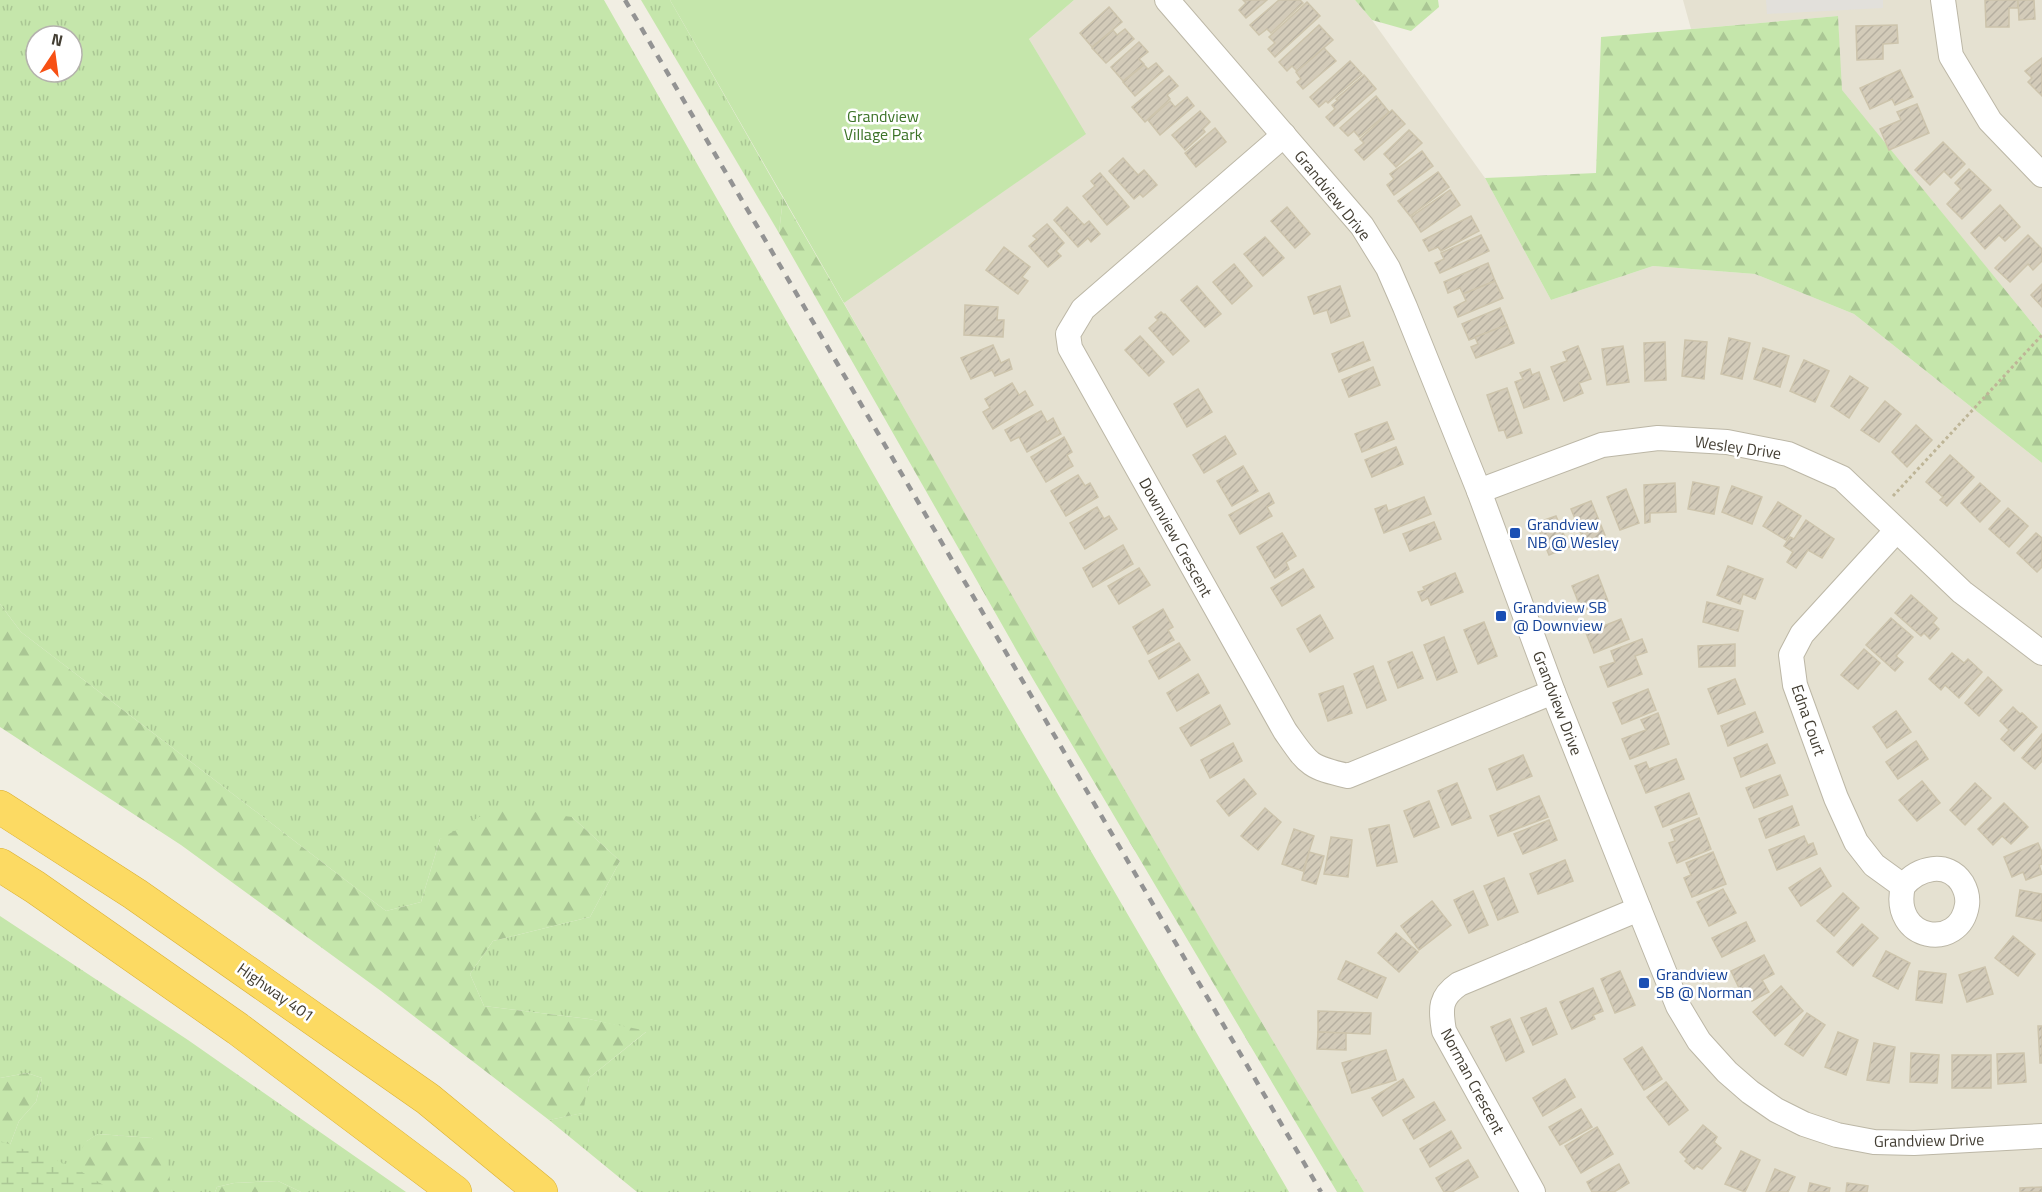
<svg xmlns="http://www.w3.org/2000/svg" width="2042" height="1192" font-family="'Titillium Web',sans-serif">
<defs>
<pattern id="grass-tufts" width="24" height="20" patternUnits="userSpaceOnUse" patternTransform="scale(1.5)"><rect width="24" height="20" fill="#c5e6ab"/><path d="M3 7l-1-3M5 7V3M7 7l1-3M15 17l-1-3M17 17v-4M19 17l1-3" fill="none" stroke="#aac694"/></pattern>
<pattern id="forest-firs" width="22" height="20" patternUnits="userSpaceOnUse" patternTransform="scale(1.5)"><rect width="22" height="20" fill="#c5e6ab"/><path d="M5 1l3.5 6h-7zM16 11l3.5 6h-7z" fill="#aac694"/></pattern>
<pattern id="wetland-marsh" width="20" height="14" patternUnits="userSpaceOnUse" patternTransform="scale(1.5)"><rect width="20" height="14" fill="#c5e6ab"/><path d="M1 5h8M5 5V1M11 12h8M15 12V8" fill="none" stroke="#aac694"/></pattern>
<pattern id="building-hatch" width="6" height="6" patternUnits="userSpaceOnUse" patternTransform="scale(1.5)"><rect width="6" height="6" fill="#d3cbb9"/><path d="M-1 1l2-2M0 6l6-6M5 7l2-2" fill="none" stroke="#b6afa0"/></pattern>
</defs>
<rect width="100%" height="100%" fill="#f1eee3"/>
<g fill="#e5e1d1">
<path d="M1074,0h281l17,20 113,158 66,122 102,-34 102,8 99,40 188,149v729h-678l-78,-127 -248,-422 -194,-340 241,-169 -56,-95z"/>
<path d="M1683,0h359v335l-201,-245 -3,-74 -147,13z"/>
</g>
<g fill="url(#grass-tufts)" fill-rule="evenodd">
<path d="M0,0h604l337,593 348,599h-652l-88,-72 33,-7 7,-35 57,-46 -57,-13 -105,-13 -14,-32 23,-33 97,-24 30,-56 -48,-44 -132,22 -19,63 -35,9 -365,-279 -21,-28zM36,36h36v36h-36z"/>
<path d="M641,0h29l113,198 -4,35z"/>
<path d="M0,916l188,124 218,152h-105l-23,-11 -44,2 -17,4 -2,5h-43l-20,-54 -54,-4 -11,7 -9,45 -78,6v-25l5,-9 14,-37 17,-19 6,-24 -15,-5 -27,5z"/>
</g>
<g fill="url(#forest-firs)">
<path d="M1355,0h83l1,7 -28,24 -39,-11z"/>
<path d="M1838,16l4,74 200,245v128l-188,-149 -99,-40 -102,-8 -102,34 -66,-122 111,-5 5,-136z"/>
<path d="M783,198c192,332 381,666 581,994h-27l-304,-513 -254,-446z"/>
<path d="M0,604l21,28 365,279 35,-9 19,-63 57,-32 75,10 48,44 -30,56 -97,24 -23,33 14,32 105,13 58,12 -58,47 -6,35 -34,7 -168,-129 -200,-146 -181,-118z"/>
<path d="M27,1073l15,5 -6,24 -17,19 -14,37 -5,8v-88z"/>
<path d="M98,1134l54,4 14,18 6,36h-89c-10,-13 -7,-37 3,-50 3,-3 8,-6 12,-8z"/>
<path d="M278,1181l23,11h-86l2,-5 17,-4z"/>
</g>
<path fill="url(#wetland-marsh)" d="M0,1141l72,25 43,26h-115z"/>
<path fill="#c5e6ab" d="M670,0h404l-45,39 57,95 -242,169z"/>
<path fill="#e2e0db" d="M1766,0h117v8l-116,6z"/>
<g fill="url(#building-hatch)" stroke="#cdc4ac" stroke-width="1.5">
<path d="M1243,0h24l-21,18 -7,-8 7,-7z"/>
<path d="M1279,0h21l3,3 -32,30 -4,-4 -8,6 -9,-10z"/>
<path d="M1985,0h33v8h-9v19h-23z"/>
<path d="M2018,0h16l1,19 -16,1z"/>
<path d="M1307,2l13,14 -45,41 -7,-8 7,-6 -6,-6z"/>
<path d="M1109,7l13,15 -30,25 -12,-14z"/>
<path d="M1319,25l14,15 -36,31 -5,-5 -5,5 -8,-9z"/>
<path d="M1897,25l1,18 -15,1v15l-26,1 -1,-34z"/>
<path d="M1125,29l9,10 -28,24 -14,-15 21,-18 4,5z"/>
<path d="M1139,42l9,10 -9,7 5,5 -21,17 -12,-14z"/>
<path d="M1324,48l12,13 -33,28 -6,-7 4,-3 -5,-7z"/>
<path d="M2042,58v38l-14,-14 4,-4 -7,-7z"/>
<path d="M1350,61l12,13 -34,29 -2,-2 -7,6 -9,-10z"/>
<path d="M1156,63l7,8 -28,25 -12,-14 21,-17 4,4z"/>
<path d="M1900,70l13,27 -18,8 -3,-6 -22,10 -10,-21z"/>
<path d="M1364,75l12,14 -42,37 -8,-9 9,-8 -3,-4 6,-5 -2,-1z"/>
<path d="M1169,76l9,10 -11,9 3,4 -25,23 -13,-15z"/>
<path d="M1376,96l13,16 -30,25 -5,-6 -6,5 -8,-8z"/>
<path d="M1187,97l7,9 -34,29 -12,-15 22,-19 5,6z"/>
<path d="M1917,104l12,29 -40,17 -9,-21 21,-9 -4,-8z"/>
<path d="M1392,110l13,14 -41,36 -9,-10 9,-7 -4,-4z"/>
<path d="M1200,111l10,11 -7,7 2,3 -20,18 -13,-15z"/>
<path d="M1215,128l11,14 -30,25 -11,-14z"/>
<path d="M1409,130l13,13 -26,24 -12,-13z"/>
<path d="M1943,142l22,22 -14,14 -7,-7 -14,14 -15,-15z"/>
<path d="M1422,151l11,15 -39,29 -7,-10 7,-6 -4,-5z"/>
<path d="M1123,158l15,17 6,-5 13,15 -14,12 -3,-3 -6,5 -25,-28z"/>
<path d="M1969,169l22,21 -29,29 -15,-15 14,-15 -6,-6z"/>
<path d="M1438,172l11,15 -39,29 -12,-15z"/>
<path d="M1100,173l29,34 -22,18 -24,-29 12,-10 -4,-5z"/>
<path d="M1450,190l10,15 -39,27 -10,-15z"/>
<path d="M2000,205l20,22 -15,14 -6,-6 -14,14 -14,-16z"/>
<path d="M1067,207l17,18 5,-4 11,13 -9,8 -3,-4 -10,9 -24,-27z"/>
<path d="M1287,207l23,27 -15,14 -24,-27z"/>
<path d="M1471,216l8,15 -38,20 -3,-4 -9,4 -6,-11z"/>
<path d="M1047,224l17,19 -8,8 5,5 -13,11 -19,-21 8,-7 -4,-3z"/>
<path d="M1481,235l8,16 -49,22 -5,-10 9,-4 -3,-6z"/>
<path d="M2028,235l14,14v12l-9,9 -5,-6 -18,18 -15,-14z"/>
<path d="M1265,237l19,21 -21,18 -19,-22z"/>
<path d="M1004,247l26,20 -8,10 6,4 -10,13 -32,-24z"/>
<path d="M1488,263l7,18 -32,13 -3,-6 -12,5 -4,-11z"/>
<path d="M1234,264l18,22 -20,18 -19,-22z"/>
<path d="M1495,281l8,17 -45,19 -4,-10 12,-6 -3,-7z"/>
<path d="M2042,284v23l-11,-12z"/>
<path d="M1197,286l24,28 -16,13 -24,-27z"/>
<path d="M1340,286l10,30 -19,7 -4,-13 -13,4 -6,-17z"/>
<path d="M965,305l33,2 -1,13h7l-1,17 -39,-2z"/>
<path d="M1500,308l7,17 -38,15 -7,-16z"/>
<path d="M1161,312l3,3 1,-1 24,27 -16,14 -24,-27 9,-8 -3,-3z"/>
<path d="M1507,325l7,18 -38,15 -5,-11 7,-3 -3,-7z"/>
<path d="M1140,336l24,26 -15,14 -24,-26z"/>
<path d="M1729,338l21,5 -8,36 -21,-5z"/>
<path d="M1685,340l22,2 -3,37 -22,-3z"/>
<path d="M1363,342l7,18 -31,12 -7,-18z"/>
<path d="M1665,342l1,38 -21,1 -1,-38z"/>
<path d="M993,345l8,18 8,-4 3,10 -17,7 -3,-6 -21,9 -10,-21z"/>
<path d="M1578,346l13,33 -12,4 4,10 -19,8 -13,-34 16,-6 -4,-9z"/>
<path d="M1623,346l6,36 -22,3 -5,-36z"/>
<path d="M1763,348l26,8 -9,31 -26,-8z"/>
<path d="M1804,360l25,11 -14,31 -25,-11z"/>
<path d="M1373,367l7,18 -31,12 -7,-17z"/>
<path d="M1530,369l2,6 7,-3 10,27 -25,9 -9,-26 8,-3 -3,-6z"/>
<path d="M1850,376l18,12 -19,30 -18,-12z"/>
<path d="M1012,383l7,12 6,-4 8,14 -40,24 -10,-17 7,-4 -5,-9z"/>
<path d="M1507,388l15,45 -15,5 -3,-8 -5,1 -12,-36z"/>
<path d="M1198,389l14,23 -25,15 -13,-23z"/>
<path d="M1885,401l16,13 -22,28 -18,-12z"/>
<path d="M1041,411l6,11 6,-4 8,16 -34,18 -8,-15 -8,4 -6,-11z"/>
<path d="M1387,422l7,17 -32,13 -7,-18z"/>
<path d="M1916,425l16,15 -25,27 -15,-15z"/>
<path d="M1225,436l11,18 -32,19 -11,-18z"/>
<path d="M1064,437l8,15 -5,3 6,11 -27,16 -15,-25z"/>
<path d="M1396,447l7,17 -31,13 -7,-17z"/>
<path d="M1950,455l24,22 -27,29 -7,-6 3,-3 -17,-15z"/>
<path d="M1243,466l15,25 -26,15 -15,-25z"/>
<path d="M1078,475l7,11 5,-3 8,14 -32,19 -15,-25z"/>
<path d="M1693,482l26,5 -5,27 -26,-5z"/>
<path d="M1675,483l1,29 -26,1v9l-5,1 -1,-38z"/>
<path d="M1980,483l20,18 -20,21 -19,-19z"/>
<path d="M1732,486l30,11 -10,27 -30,-12z"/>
<path d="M1626,489l13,34 -19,7 -13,-33z"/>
<path d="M1269,493l5,10 -7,4 5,9 -32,18 -11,-19z"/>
<path d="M1424,497l7,17 -47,19 -9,-24 11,-4 2,6z"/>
<path d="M1591,501l14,34 -20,8 -14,-34z"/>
<path d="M1778,502l23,14 -15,24 -23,-14z"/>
<path d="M1097,507l7,12 5,-3 8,13 -32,20 -15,-26z"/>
<path d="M2008,508l20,18 -19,21 -20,-18z"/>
<path d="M1556,516l13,31 -20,8 -13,-32z"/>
<path d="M1806,520l28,19 -12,19 -14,-8 -12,18 -9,-6 6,-10 -9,-6 6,-9 4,2z"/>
<path d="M1434,522l7,17 -31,12 -7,-17z"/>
<path d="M1282,533l14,23 -10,6 3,7 -14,9 -18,-31z"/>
<path d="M2036,533l6,5v29l-5,5 -20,-19z"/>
<path d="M1123,545l10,19 -40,23 -10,-19z"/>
<path d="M1728,566l35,13 -8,20 -12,-5 -3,10 -23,-9z"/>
<path d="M1139,568l11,17 -31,19 -11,-18z"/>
<path d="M1303,569l11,18 -32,19 -11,-18z"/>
<path d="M1455,573l8,19 -32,13 -3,-7 -6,3 -4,-9 7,-2 -2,-3z"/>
<path d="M1598,575l10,26 -26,10 -10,-25z"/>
<path d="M1911,595l26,23 -4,5 6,6 -9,10 -6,-6 -3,3 -26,-23z"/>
<path d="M1707,602l36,9 -5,20 -35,-9z"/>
<path d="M1163,609l10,18 -5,3 6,10 -26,14 -15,-27z"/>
<path d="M1320,615l13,23 -23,14 -13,-23z"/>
<path d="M1891,618l22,19 -17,19 7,6 -8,9 -29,-26z"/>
<path d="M1621,619l8,20 -35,14 -8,-20z"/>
<path d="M1484,622l13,34 -19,8 -14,-34z"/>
<path d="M1444,637l13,35 -20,8 -13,-35z"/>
<path d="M1642,639l5,13 -12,4 7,18 -34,13 -8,-20 15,-5 -4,-11z"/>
<path d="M1179,643l11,17 -31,19 -10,-18z"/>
<path d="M1735,644v22l-36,1 -1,-21z"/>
<path d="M1864,649l16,14 -22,26 -17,-14z"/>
<path d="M1412,652l11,26 -25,10 -10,-26z"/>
<path d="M1952,653l12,10 4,-4 14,13 -23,26 -14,-13 -4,5 -12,-11z"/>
<path d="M1373,666l13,34 -19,8 -13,-34z"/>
<path d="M1198,674l11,19 -32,18 -10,-18z"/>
<path d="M1988,677l14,13 -23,26 -14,-13z"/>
<path d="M1735,679l10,25 -27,10 -10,-25z"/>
<path d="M1343,686l9,27 -24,8 -9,-27z"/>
<path d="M1648,689l8,21 -34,14 -9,-21z"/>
<path d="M1220,705l10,19 -39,22 -11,-18z"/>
<path d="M2013,707l7,7 2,-1 15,14 -23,24 -13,-12 8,-9 -9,-9z"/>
<path d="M1896,711l15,21 -24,16 -14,-21z"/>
<path d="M1755,712l8,20 -35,14 -7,-20z"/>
<path d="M1658,713l11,31 -39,15 -8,-20 24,-9 -5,-10z"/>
<path d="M2042,734v27l-7,8 -13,-11z"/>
<path d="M1916,741l12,18 -30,20 -12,-17z"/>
<path d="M1233,743l9,18 -32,17 -9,-18z"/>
<path d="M1767,744l8,19 -34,14 -7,-19z"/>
<path d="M1523,755l9,21 -35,14 -8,-21z"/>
<path d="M1676,759l8,20 -38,14 -11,-27 11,-4 3,7z"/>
<path d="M1780,775l8,20 -34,13 -8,-20z"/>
<path d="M1244,779l12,15 -27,22 -12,-15z"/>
<path d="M1922,781l18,22 -23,18 -18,-21z"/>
<path d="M1457,783l14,35 -19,7 -14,-34z"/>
<path d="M1975,783l16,15 -26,27 -15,-15z"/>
<path d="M1689,793l8,21 -34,13 -8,-20z"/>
<path d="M1539,796l9,21 -50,19 -8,-20z"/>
<path d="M1429,801l10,26 -25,10 -10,-26z"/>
<path d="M2004,803l24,24 -17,17 -9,-8 -9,9 -15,-16z"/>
<path d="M1792,806l7,19 -33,13 -7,-19z"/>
<path d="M1265,808l16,14 -23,28 -17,-14z"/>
<path d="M1699,818l12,31 -34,14 -8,-20 6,-2 -4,-11z"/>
<path d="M1549,820l8,20 -34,14 -9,-20z"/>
<path d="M1389,825l8,37 -20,4 -8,-37z"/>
<path d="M1294,829l20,7 -11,35 -21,-7z"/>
<path d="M1804,836l4,9 5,-2 4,11 -40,16 -8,-20z"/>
<path d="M1331,837l21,3 -4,37 -24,-3z"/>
<path d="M2038,843l4,9v12l-3,1 3,9 -16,6 -3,-8 -11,5 -8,-20z"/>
<path d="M1309,852l15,4 -8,28 -14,-4z"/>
<path d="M1713,852l13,32 -34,13 -8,-19 7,-3 -5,-12z"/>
<path d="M1565,860l8,21 -35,13 -8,-20z"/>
<path d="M1820,868l11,18 -30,20 -12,-18z"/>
<path d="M1504,878l14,34 -20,8 -14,-34z"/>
<path d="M1723,889l13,24 -27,13 -12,-24z"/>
<path d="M2020,890l22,4v27l-26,-5z"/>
<path d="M1473,891l15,34 -19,8 -15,-33z"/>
<path d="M1843,893l16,15 -25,28 -17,-15z"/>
<path d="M1432,901l19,24 -32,25 -18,-24z"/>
<path d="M1746,922l9,19 -33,16 -10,-19z"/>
<path d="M1862,924l16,14 -25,28 -16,-14z"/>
<path d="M1396,933l22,19 -19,20 -21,-19z"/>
<path d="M2013,936l22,18 -17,22 -23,-18z"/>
<path d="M1886,951l24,12 -12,26 -25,-13z"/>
<path d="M1764,955l10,19 -12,6 7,12 -17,9 -7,-13 -5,2 -9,-19z"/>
<path d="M1346,961l40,17 -9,20 -39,-19z"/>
<path d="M1985,967l8,27 -26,8 -8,-27z"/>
<path d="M1620,971l15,34 -20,8 -14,-34z"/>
<path d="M1919,971l27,3 -4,29 -26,-3z"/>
<path d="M1781,986l22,25 -28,25 -22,-24z"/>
<path d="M1593,988l10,23 -10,4 2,4 -23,10 -12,-27z"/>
<path d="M1546,1008l11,26 -24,11 -12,-27z"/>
<path d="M1318,1011l53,2 -1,21 -52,-2z"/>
<path d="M1807,1013l18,12 -22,31 -18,-12z"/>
<path d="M1510,1019l14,33 -18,9 -15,-34z"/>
<path d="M2038,1026h4v37h-2z"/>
<path d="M1318,1032l28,1v17l-29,-1z"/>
<path d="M1838,1032l20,8 -12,35 -21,-8z"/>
<path d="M1874,1043l21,4 -6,36 -22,-3z"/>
<path d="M1642,1047l20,32 -18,11 -20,-31z"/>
<path d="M1386,1050l10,30 -44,13 -10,-30z"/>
<path d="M1911,1053l28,2 -2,28 -27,-1z"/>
<path d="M2024,1053l2,29 -28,2 -1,-30z"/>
<rect x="1952" y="1055" width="39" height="33"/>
<path d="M1403,1079l11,18 -31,19 -11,-18z"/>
<path d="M1565,1079l10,18 -32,19 -10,-18z"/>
<path d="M1666,1082l22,28 -19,15 -22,-28z"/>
<path d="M1434,1102l11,18 -31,19 -11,-19z"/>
<path d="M1581,1109l11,18 -32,18 -11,-18z"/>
<path d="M1703,1125l14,12 -3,5 7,6 -19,21 -5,-3 -3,3 -9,-8 2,-2 -7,-7z"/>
<path d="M1597,1127l16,27 -32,19 -16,-27z"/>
<path d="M1451,1131l10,17 -31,19 -10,-18z"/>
<path d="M1741,1151l19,9 -15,32 -20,-8z"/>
<path d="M1468,1160l10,17 -26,15h-8l-8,-14z"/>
<path d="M1619,1164l10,19 -15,9h-22l-5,-10z"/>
<path d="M1775,1169l20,8 -7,15h-22z"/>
<path d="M1810,1183l20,5 -1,4h-21z"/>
<path d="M1847,1183l21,3 -1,6h-21z"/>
<path d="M2042,1187v5h-22v-4z"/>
</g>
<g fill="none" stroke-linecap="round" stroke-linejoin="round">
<g stroke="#bcb7a6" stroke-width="26">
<g id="minor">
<path d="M1167,0l195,226 26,42 17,39 74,184 74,201 86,217 39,97 21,35 28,31 23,20 26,18 28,14 33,11 37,7 40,1 128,-7"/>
<path d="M1943,0l8,56 39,65 52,54"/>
<path d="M1284,135l-201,174 -15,25 2,14 215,383c23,33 23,36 63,45l205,-84"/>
<path d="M1479,491l123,-46 56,-7 69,4 61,12 54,24 120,114 80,61"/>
<path d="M1896,531l-94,103 -11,21 4,30 41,113 20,44 18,23 29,21c15,-18 44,-26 59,-3 4,7 6,15 5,22 -7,47 -77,36 -64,-19"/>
<path d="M1533,1192l-89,-161c-4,-23 -4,-34 15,-47l180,-75"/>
</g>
</g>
<g stroke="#dab034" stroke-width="34">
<g id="highway">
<path d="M0,807l135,87 293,205 113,93"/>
<path d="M0,865l35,22 203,142 217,163"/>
</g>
</g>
<path stroke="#beb597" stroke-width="3" stroke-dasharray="3 3" stroke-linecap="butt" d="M1893,496l149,-161"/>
<use href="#minor" stroke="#fff" stroke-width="24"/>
<use href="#highway" stroke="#fcda63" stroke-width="33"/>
<path stroke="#939393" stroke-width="4.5" stroke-dasharray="8 8" stroke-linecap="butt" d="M625,0l696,1192"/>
</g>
<g fill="#1a4fb4" stroke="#fff" stroke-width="2">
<rect x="1509" y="527" width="12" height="12" rx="3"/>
<rect x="1495" y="610" width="12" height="12" rx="3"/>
<rect x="1638" y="977" width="12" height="12" rx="3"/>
</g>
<g text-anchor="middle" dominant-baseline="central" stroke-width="5" stroke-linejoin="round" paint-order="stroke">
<g font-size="16" fill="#3c7328" stroke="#fff">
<text x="883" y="116">Grandview<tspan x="883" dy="18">Village Park</tspan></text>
</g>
<g font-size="16" fill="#433e33" stroke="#fff">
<text transform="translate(1333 195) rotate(51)">Grandview Drive</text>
<text transform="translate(1738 447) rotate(8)">Wesley Drive</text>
<text transform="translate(1176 537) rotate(61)">Downview Crescent</text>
<text transform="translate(1558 703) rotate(69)">Grandview Drive</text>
<text transform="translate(1809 720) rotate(71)">Edna Court</text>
<text transform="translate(276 992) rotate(35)">Highway 401</text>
<text transform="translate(1473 1081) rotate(62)">Norman Crescent</text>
<text transform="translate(1929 1140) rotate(-1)">Grandview Drive</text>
</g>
<g font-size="16" fill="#164399" stroke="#fff" text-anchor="start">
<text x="1527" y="524">Grandview<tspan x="1527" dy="18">NB @ Wesley</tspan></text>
<text x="1513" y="607">Grandview SB<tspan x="1513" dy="18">@ Downview</tspan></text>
<text x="1656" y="974">Grandview<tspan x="1656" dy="18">SB @ Norman</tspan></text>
</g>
</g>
<g transform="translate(54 54) rotate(13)"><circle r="28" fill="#ffffff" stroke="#b4b2ad" stroke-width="1.5"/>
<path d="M0-4.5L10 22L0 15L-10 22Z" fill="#f75014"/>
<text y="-9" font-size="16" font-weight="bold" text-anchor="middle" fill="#433e33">N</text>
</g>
</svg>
